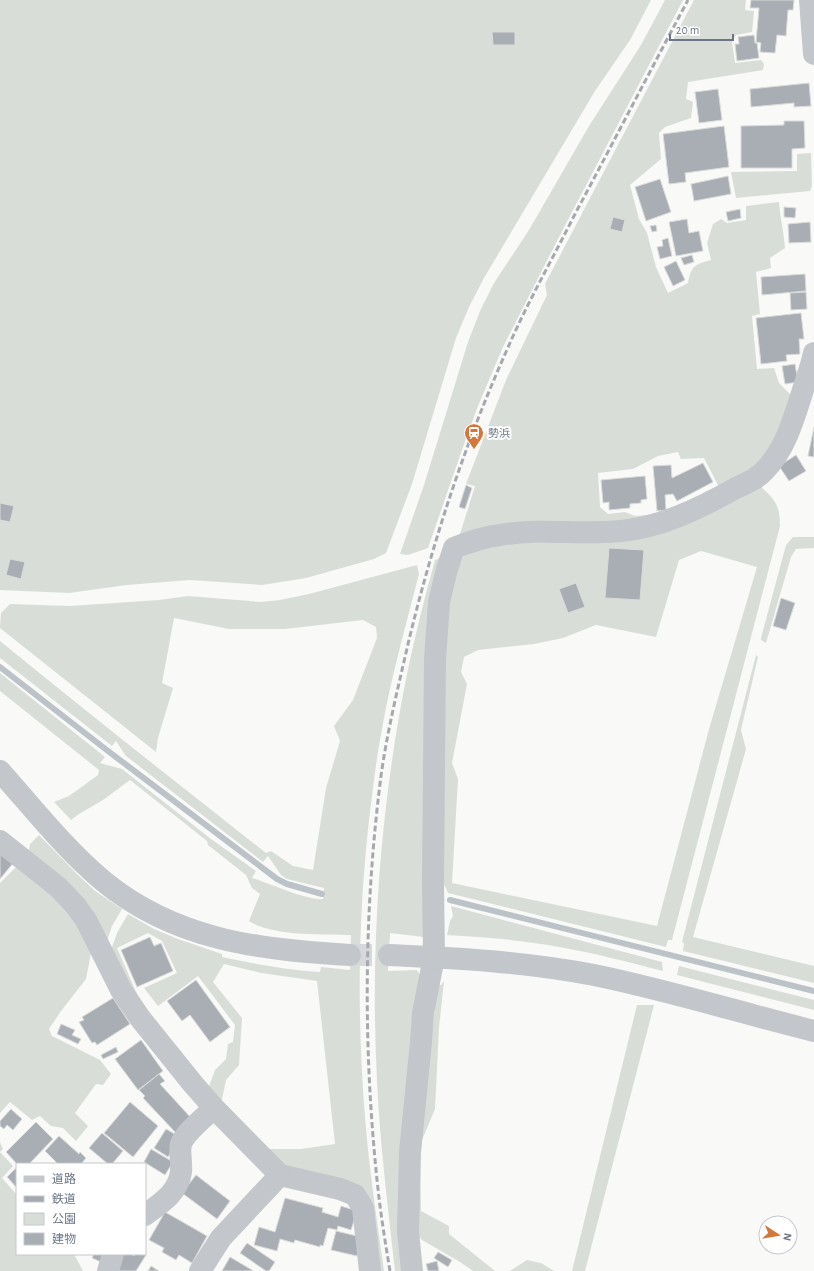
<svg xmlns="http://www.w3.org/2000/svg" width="814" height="1271" font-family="'Alegreya Sans','Noto Sans JP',sans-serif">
<rect width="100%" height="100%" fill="#f9f9f7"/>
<g fill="#d8ded7" fill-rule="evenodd">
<path d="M0,0h651l-21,40 -35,51 -111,187 -15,29 -13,31 -44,146 -26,69 -12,6 -68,19 -44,7 -72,-5 -63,5 -58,8 -69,-3z"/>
<path d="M665,0h18l-124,237 -56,110 -25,59 -15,41 -35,101 -20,7 -8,-1 24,-69 44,-143 12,-31 14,-28 35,-53 60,-104 52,-81z"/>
<path d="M694,0h52l-1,10 9,1 -2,21 -16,3 -4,7 3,21 26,-3 3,4 -1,6 -75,12 -2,17 7,3 -2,16 -26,9 -6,6 2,26 -31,26 9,34 8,14 9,34 12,26 20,-10c3,-17 7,-19 23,-23l-4,-17 6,-19 8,-5 6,4 19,-3v-14l33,-4c1,16 5,30 6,46l-15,10 1,10 -15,4 4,42 -8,2 5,53 17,-1 5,15 15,15 -27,60 -47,31 -16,-31 -23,1 -3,-7 -20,4 -25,13 -35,4 2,34 8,7 17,-2 10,4 12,-1v6l-184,14 -3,-1 15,-48 -9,-2 40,-104 41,-85 -2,-11z"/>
<path d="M811,153l1,33 -2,5 -74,7 -5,-26 66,-1v-17z"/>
<path d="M759,485c16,14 21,20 21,41l-108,414h-4l-2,7 -218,-54 -3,-7 -6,-4 6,-279 13,-41 8,-8 31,-11 85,-2zM701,551l56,16 -48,162 -52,197 -205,-43 6,-104 -6,-16 15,-79 -6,-12 3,-15 14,-7 56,-6 29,-6 33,-13 60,12 23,-77z"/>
<path d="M793,537h21v11l-18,1 -5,8 -25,86 -5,-3v-2l25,-93z"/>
<path d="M446,556l-22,381 -34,-4 -2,38 29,-1 5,8 -19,293h-8c-7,-63 -15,-127 -18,-190 -7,-134 3,-271 29,-402 8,-40 18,-79 29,-119z"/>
<path d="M417,565l2,9c-13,51 -28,103 -37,155 -6,30 -9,61 -13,91 -11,98 -12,198 -4,297 4,51 12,103 19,154h-8l-8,-66 -85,-37 -19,-19h37l34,-5 -18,-163 -56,-8 -37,-9 -11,18 29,36 -3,47 -13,15 -5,24 -13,-15 7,-19 11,-11 2,-15 5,-2 2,-17 -37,-49 -40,30 -14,-18 33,-15 -15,-32 -14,-8 -31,15 20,46 -2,3 -25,-44 7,-20 11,-19 26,15 24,10 44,15v3c33,7 64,13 98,15l1,-5 29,3 1,-35c-27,-1 -80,1 -102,-14l11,-27 -8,-6 -6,-13 -38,-30 -1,-4 -77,-61 -27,20 -24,14 -8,6 -17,-18 15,-6 29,-21 1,-5 -99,-79v-18l105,84 -5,6 22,6 89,70 45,32 -4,7c17,5 55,23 71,21l1,-11 -37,-9 -6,-4 -13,-19 -5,6 -137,-106 -10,-15 -4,5 -112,-88v-17c88,72 177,142 266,212l5,-2 22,15 20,4 13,-82 14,-47 -6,-15 19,-26 24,-62 -1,-11 -13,-7 -78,9h-56l-55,-11 -12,65 11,5 -15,50 -2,14 -156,-124 1,-15 9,-9 60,2 89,-6 29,-4 73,6 19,-2 29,-6z"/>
<path d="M756,655l2,2 -17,73 5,19 -53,188 121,29v17l-131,-32 1,-8 -2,-1z"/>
<path d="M39,835l38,39 18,17 27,18 -10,17 -6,18 -78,-90 2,-10z"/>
<path d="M18,865l53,47 21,36 -6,31 -25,32 -12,18 3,7 48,24 11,14 -8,11 -7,-1 -21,29 13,13 -12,15 -13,-13 -12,-2 -11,-10 -8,4 -22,-18 -10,11v-230z"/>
<path d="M451,906l211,56 1,9c-35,-9 -69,-18 -104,-24 -37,-7 -75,-10 -112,-12l3,-14 3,-5z"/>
<path d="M679,966l135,34v10l-137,-35z"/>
<path d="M444,981l-5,47 -4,81 -13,31 -2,19 1,52 28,15v8l46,37h-22l-13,-9 -38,-22 -8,-8 1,-80 23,-167h3z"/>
<path d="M637,1005h17l-69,266h-13z"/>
<path d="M0,1142l3,7 -3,3 13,14 -11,12 15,17v59h57l9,17h-83z"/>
<path d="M527,1260l14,3 13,8h-44z"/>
</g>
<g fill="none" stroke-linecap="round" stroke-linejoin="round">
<g stroke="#bbc3c8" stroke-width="6">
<path d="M0,667l108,84 169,128 10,5 35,10"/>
<path d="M450,900l364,91"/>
</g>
</g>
<g fill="#a9aeb5" stroke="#dbdbd9">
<path d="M751,0h43l-1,10h-5l-2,26 -9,-1 -2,18 -15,-1 1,-9 -5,-1 3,-34h-9z"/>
<path d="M492,32h23v13h-22z"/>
<path d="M754,35l1,8h2l2,15 -22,3 -2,-17h4l-1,-7z"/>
<path d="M809,83l2,23 -17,1v-4l-43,4 -1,-18z"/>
<path d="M718,89l4,31 -23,3 -4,-31z"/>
<path d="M784,121h20l1,27 -13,1v19h-51v-42l43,-1z"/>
<path d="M724,126l5,41 -44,6 1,9 -17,2 -6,-50z"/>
<path d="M728,176l3,18 -37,7 -3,-17z"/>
<path d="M660,179l11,33 -25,9 -11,-34z"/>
<path d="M784,207l12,1 -1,10 -11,-1z"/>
<path d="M740,209l1,9 -13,3 -2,-9z"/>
<path d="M613,217l12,3 -3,12 -12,-3z"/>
<path d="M687,219l2,14 10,-2 4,20 -27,5 -7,-34z"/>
<path d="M810,222l1,20 -22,1 -1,-19z"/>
<path d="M656,225l1,6 -5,1 -2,-6z"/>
<path d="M668,238l4,18 -12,3 -3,-12 6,-1 -1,-6z"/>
<path d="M692,255l2,7 -10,3 -3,-7z"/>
<path d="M676,261l9,19 -12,6 -9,-19z"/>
<path d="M805,274l1,17 -44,4 -1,-18z"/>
<path d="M806,292l1,17 -16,1 -1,-17z"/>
<path d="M801,313l3,26h-5l1,15 -14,1 1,6 -26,3 -5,-46z"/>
<path d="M795,364l3,18 -13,2 -3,-18z"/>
<path d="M814,427v30l-6,-1z"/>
<path d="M796,455l10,16 -17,10 -10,-15z"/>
<path d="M703,463l10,19 -36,19 -4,-7 -8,1 1,15 -9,1 -4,-45 18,-1 1,13z"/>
<path d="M645,476l2,23 -6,1v3l-11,1v4l-21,2v-8l-6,1 -2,-23z"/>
<path d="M466,485l6,3 -7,21 -6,-2z"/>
<path d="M0,503l14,3 -4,16 -10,-2z"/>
<path d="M609,548l35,2 -4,50 -35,-2z"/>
<path d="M10,559l15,3 -4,17 -15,-4z"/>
<path d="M576,583l9,24 -17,6 -9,-24z"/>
<path d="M781,598l14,5 -9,27 -13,-4z"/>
<path d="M0,850l14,12 -14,17z"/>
<path d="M150,937l4,9 7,-3 12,28 -36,16 -16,-37z"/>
<path d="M196,980l34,47 -20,15 -20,-27 -8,6 -15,-20z"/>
<path d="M113,998l17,26 -33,21 -2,-3 -3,1 -13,-21 5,-2 -2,-3z"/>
<path d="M61,1024l14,6 -3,5 9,4 -3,5 -21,-10z"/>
<path d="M141,1040l22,31 -25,19 -23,-31z"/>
<path d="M116,1047l2,5 -15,7 -2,-4z"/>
<path d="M159,1074l6,7 -5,3 32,35 -16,14 -33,-35 2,-2 -6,-6z"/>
<path d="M130,1102l28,24 -25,31 -29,-24z"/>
<path d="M11,1109l11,10 -9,11 -6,-5 -3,4 -4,-3v-5z"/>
<path d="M36,1122l17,17 -24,25h-12l-11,-12z"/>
<path d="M166,1129l14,8 -12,20 -14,-9z"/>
<path d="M102,1133l21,18 -11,13h-4l-19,-16z"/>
<path d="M59,1136l20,18 1,-2 6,6 -5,6h-23l-13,-13z"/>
<path d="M151,1149l22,13 -8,13 -21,-13z"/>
<path d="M17,1167v21l-10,-11z"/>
<path d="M196,1175l34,26 -13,18 -35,-26z"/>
<path d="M285,1198l38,10 -1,4 16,5 3,-11 16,5 -6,19 -13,-4 -1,4 -9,-2 -5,18 -3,-1v2l-25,-7 -1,3 -14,-4 -3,12 -23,-6 5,-18 16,5z"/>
<path d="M165,1212l42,24 -15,27 -13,-8 -3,5 -14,-8 2,-4 -15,-8z"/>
<path d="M336,1231l25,6 -4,19 -26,-6z"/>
<path d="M247,1243l28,19 -6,9h-3l-26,-18z"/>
<path d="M438,1252l14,8 -4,7 -14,-9z"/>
<path d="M94,1254h13l-4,9 -11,-5z"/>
<path d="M122,1254h9l3,2 2,-2 10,1 -10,16h-16l-6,-4z"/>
<path d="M230,1257l22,13v1h-30z"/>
<path d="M437,1261l2,10h-11l-2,-7z"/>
<path d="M151,1266l8,5h-11z"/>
</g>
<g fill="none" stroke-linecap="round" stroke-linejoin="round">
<path stroke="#d6d8da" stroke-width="22" stroke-dasharray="22 11" stroke-linecap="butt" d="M350,955h39"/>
<g stroke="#c3c6ca" stroke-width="22">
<path d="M810,0l4,54"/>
<path d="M0,841l58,46 17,18 11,15 35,70 19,28 53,66 21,24 66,67 60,14 15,6 8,13 7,63"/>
<path d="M145,1215c16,-12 33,-22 36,-43 1,-9 -2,-20 0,-28 4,-12 24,-27 33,-36"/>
<path d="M108,1271l5,-17"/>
<path d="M200,1271l21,-33 59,-63"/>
<path d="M412,1271l-4,-39 2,-80 11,-110 2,-29 11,-56 -1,-75 2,-222 4,-58 8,-33 7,-21c15,-6 30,-11 46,-13 40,-7 80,0 121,-4 41,-4 79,-23 115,-43 9,-4 21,-9 28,-17 21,-21 29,-50 38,-78 4,-13 9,-26 12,-40"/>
</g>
<g stroke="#c3c6ca" stroke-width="22">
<path d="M0,771c33,37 64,77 102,109 72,60 158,70 248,75"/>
<path d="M389,955c69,3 137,7 205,20 74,15 147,38 220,56"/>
</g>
<path stroke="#a5a9af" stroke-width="3" stroke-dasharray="6 3" stroke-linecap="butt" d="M390,1271c-4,-24 -8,-49 -11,-73 -16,-140 -16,-282 2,-422 6,-44 17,-88 27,-132 24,-100 56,-198 98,-292 20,-47 46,-92 69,-138 38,-71 75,-143 113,-214"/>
</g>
<defs>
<g id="station-pin" transform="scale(1)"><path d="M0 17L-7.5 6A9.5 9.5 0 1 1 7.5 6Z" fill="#d5763b" stroke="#fff"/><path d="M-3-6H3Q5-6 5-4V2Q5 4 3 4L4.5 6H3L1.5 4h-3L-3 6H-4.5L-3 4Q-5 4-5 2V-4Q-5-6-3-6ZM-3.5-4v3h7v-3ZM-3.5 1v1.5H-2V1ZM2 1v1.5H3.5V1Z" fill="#fff"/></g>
</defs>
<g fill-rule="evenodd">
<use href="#station-pin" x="474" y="433"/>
</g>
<g text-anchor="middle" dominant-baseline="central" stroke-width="4" stroke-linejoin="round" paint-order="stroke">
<g font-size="11" fill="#6b7585" stroke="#fff" text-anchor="start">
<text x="488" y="433">勢浜</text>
</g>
</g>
<rect x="16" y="1163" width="130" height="92" fill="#ffffff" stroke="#c4c8ce"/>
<rect x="24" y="1176" width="20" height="6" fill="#c3c6ca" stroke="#c4c8ce"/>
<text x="52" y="1183" font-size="12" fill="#6b7585">道路</text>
<rect x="24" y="1196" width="20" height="6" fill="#a5a9af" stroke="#c4c8ce"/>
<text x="52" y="1203" font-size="12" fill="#6b7585">鉄道</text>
<rect x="24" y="1213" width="20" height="12" fill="#d8ded7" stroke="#c4c8ce"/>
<text x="52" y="1223" font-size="12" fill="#6b7585">公園</text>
<rect x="24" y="1233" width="20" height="12" fill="#a9aeb5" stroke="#c4c8ce"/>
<text x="52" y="1243" font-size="12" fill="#6b7585">建物</text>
<g transform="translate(778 1235) rotate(102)"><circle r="19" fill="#ffffff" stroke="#c4c8ce"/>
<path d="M0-3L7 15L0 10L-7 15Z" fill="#d5763b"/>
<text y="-6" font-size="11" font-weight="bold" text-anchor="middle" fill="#6b7585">N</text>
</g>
<path d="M670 34v6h63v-6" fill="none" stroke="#6b7585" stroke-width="2"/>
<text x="676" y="34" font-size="12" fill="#6b7585" stroke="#ffffff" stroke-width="3" paint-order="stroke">20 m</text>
</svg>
